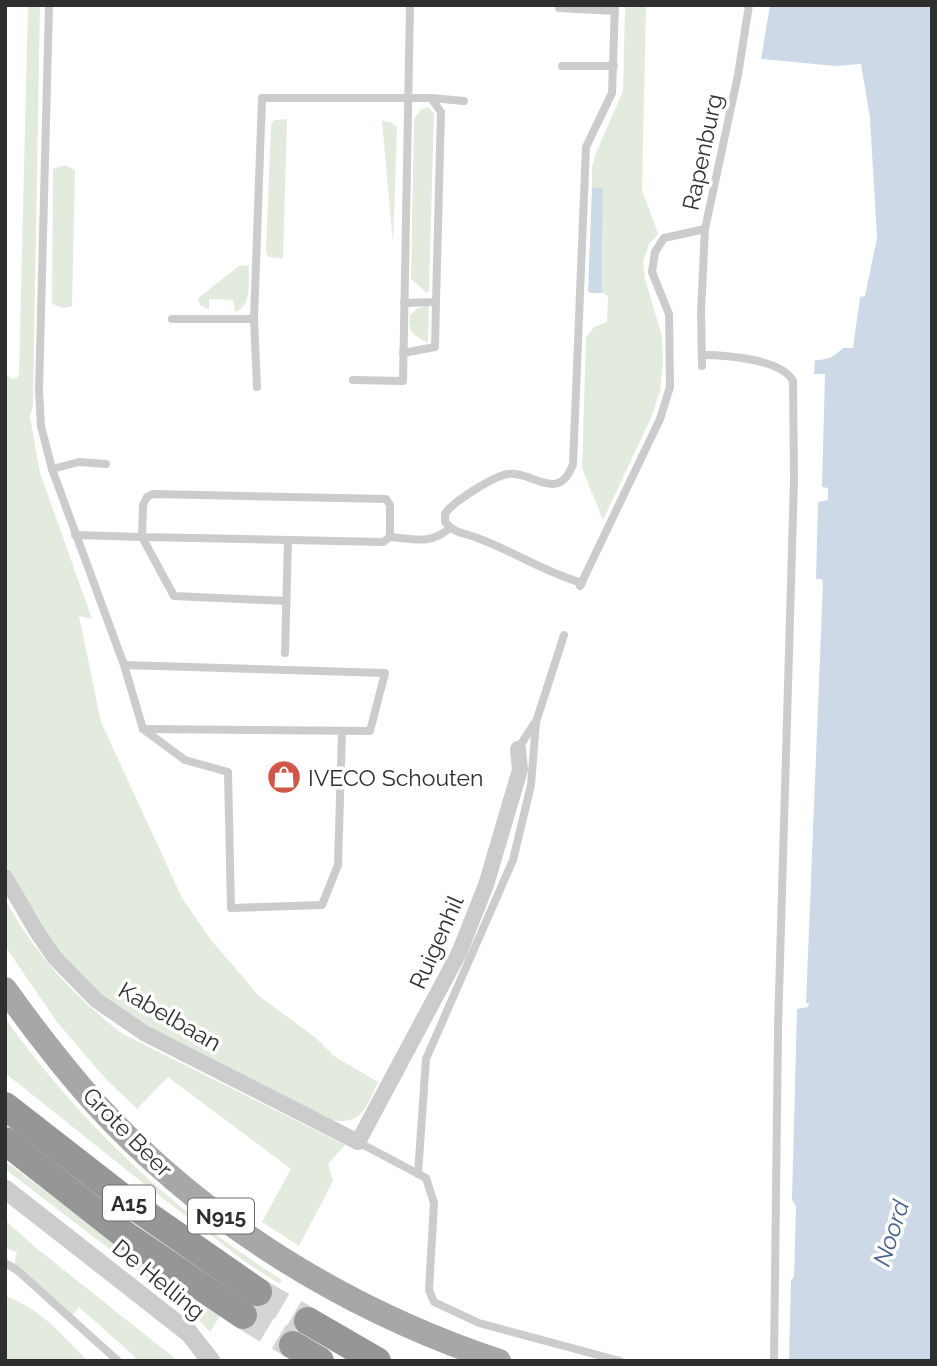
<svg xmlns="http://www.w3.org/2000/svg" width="937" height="1366" font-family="Raleway,sans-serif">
<rect width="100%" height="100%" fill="#fff"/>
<g fill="#e3ebdf">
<path d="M28,5h12l-7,401 -3,11 10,56 52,146 -13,-3 22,106 81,176 29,42 48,56 57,42 18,18 44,26c-12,24 -15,44 -47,38l-199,-102 -36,-25 -30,-32 -23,-30 -38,-68v-489l7,5 5,-1 2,-4z"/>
<path d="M625,5h21l-4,185 16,44 -9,10 -6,18 2,17 17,57 1,26 -3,29 -9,27 -48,102 -21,-52 4,-130 8,-11 13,-5 1,-26 -6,-3 1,-103 -11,-3v-20l4,-14 27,-62z"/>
<path d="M428,107l6,6 -5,177 -2,3 -16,-14 3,-160 6,-9z"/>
<path d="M287,119l-4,139 -15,-1 -2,-5 5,-127 3,-5z"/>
<path d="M382,121l9,1 6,5 -4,117z"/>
<path d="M65,165l10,5 -3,136c-8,3 -13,2 -20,-3l1,-134z"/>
<path d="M249,265c-1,16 4,41 -14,47l-2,-12 -24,-1v11l-9,-5 -2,-7 41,-32z"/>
<path d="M429,305l-1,38c-14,-7 -21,-11 -18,-28l8,-7z"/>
<path d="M5,899c29,54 69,98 118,135l222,111 -17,19 5,17 -34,65 -37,-24 29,-53 -123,-92 -31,32 -32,-31 -48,-56 -52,-76z"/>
<path d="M5,1018c75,105 168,193 277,262l-2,4 -32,-20 -105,-81 -138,-110z"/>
<path d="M5,1161l105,78 111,75 -11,18 -17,-19 -188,-144z"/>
<path d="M5,1220l30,27 143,114h-46l3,-4 -56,-50 -7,8 -58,-51 3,-12 -12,-4z"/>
<path d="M5,1296c33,11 57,38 80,62l-1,3h-79z"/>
</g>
<g fill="#ced9e8">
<path d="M770,5h162v1356h-143l2,-81 3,-3 2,-71 -4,-6 5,-191 11,-2 1,-4h-3l17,-420 -1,-4h-6l2,-77 10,-2v-12l-6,-1 3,-113h-11l1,-14c13,0 19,-3 28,-12h10l7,-51 5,-1 12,-58 -7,-120 -9,-54 -25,2 -75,-7z"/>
<path d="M592,187l11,2 -1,104h-12l-2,-2z"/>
</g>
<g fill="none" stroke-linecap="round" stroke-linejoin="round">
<g stroke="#d5d5d5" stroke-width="28" stroke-dasharray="28 14" stroke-linecap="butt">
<path d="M258,1292l50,29"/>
<path d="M243,1315l50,30"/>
</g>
<g stroke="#ccc" stroke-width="8">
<path d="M49,5l-10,386 2,35 11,43 72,196 19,64 42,31 43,12 3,136 91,-3 16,-40 4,-134"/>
<path d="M559,8l56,3"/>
<path d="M562,66h52"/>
<path d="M431,98l33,3"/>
<path d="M172,319h82"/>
<path d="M403,353l32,-6 1,-45"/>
<path d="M702,355c24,0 80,4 91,26l1,99 -16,549 -4,332"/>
<path d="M702,366l-1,-54 4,-83"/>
<path d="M353,380l50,1 7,-376"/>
<path d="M257,387l-3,-68 8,-221h169l10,14 -5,190 -32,1"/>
<path d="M52,469l27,-7 27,2"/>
<path d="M153,494l233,5 4,6v32l-7,5 -241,-5 1,-32 4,-8z"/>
<path d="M75,535l67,2 32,59 112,5"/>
<path d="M390,537c25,2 40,8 60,-9"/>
<path d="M582,583c-38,-11 -67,-31 -102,-44 -14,-6 -25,-5 -35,-17v-8c7,-12 49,-38 63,-40 25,-3 51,30 65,-10l13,-317 26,-54 3,-88"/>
<path d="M580,586l80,-167 10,-32 -1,-73 -17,-42 3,-20 9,-14 41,-9 33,-154 11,-70"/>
<path d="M285,653l3,-113"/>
<path d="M124,665l261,8 -15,58 -227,-2"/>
<path d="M518,749l16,-25"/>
<path d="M358,1142l68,36 8,25 -5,87 5,12 45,21 141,38"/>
<path d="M418,1174l8,-115 87,-199 18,-75 5,-63 28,-87"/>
<path d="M5,1263l12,7 101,91"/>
</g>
<path stroke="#ccc" stroke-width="16" d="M5,877l32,55 18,26 41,42 48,33 214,109 101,-189 27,-68 34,-115 -2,-21"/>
<path stroke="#ccc" stroke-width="19" d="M5,1189l184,144 22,28"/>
<path stroke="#a7a7a7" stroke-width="24" d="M5,989c28,39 57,77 89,113 109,120 252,208 405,259"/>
<g stroke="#969696" stroke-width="28">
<path d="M5,1106l122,95 131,91"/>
<path d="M5,1141l116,91 122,83"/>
<path d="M308,1321l69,40"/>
<path d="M293,1345l27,16"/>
</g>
</g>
<defs>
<g id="shop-disc" transform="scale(1.75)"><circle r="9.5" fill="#d05748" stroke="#fff"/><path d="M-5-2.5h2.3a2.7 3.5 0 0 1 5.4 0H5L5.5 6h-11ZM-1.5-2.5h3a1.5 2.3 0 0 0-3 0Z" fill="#fff"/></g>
</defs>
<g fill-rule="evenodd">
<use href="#shop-disc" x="284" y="777"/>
</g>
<g text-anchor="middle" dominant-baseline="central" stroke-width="7" stroke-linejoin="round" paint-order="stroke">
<g fill="#fff" stroke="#6d6d6d" stroke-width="2">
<rect x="103" y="1185.5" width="52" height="35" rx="5"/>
<rect x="188" y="1198.5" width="66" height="35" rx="5"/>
</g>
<g font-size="21" font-weight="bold" fill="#2f2f2f">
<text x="129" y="1203">A15</text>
<text x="221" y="1216">N915</text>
</g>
<g font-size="23" fill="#2f2f2f" stroke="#fff">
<text transform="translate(702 152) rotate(-78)">Rapenburg</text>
<text transform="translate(436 942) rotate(-66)">Ruigenhil</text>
<text transform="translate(170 1016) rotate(30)">Kabelbaan</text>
<text transform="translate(128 1132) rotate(45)">Grote Beer</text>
<text transform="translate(159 1279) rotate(39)">De Helling</text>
</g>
<g font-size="23" fill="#2f2f2f" stroke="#fff" text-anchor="start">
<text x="308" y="777">IVECO Schouten</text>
</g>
<g font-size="24" font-style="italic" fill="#476388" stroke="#fff">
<text transform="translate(891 1233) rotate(-72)">Noord</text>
</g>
</g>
<rect width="937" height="1366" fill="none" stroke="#2f2f2f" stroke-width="14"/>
</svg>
